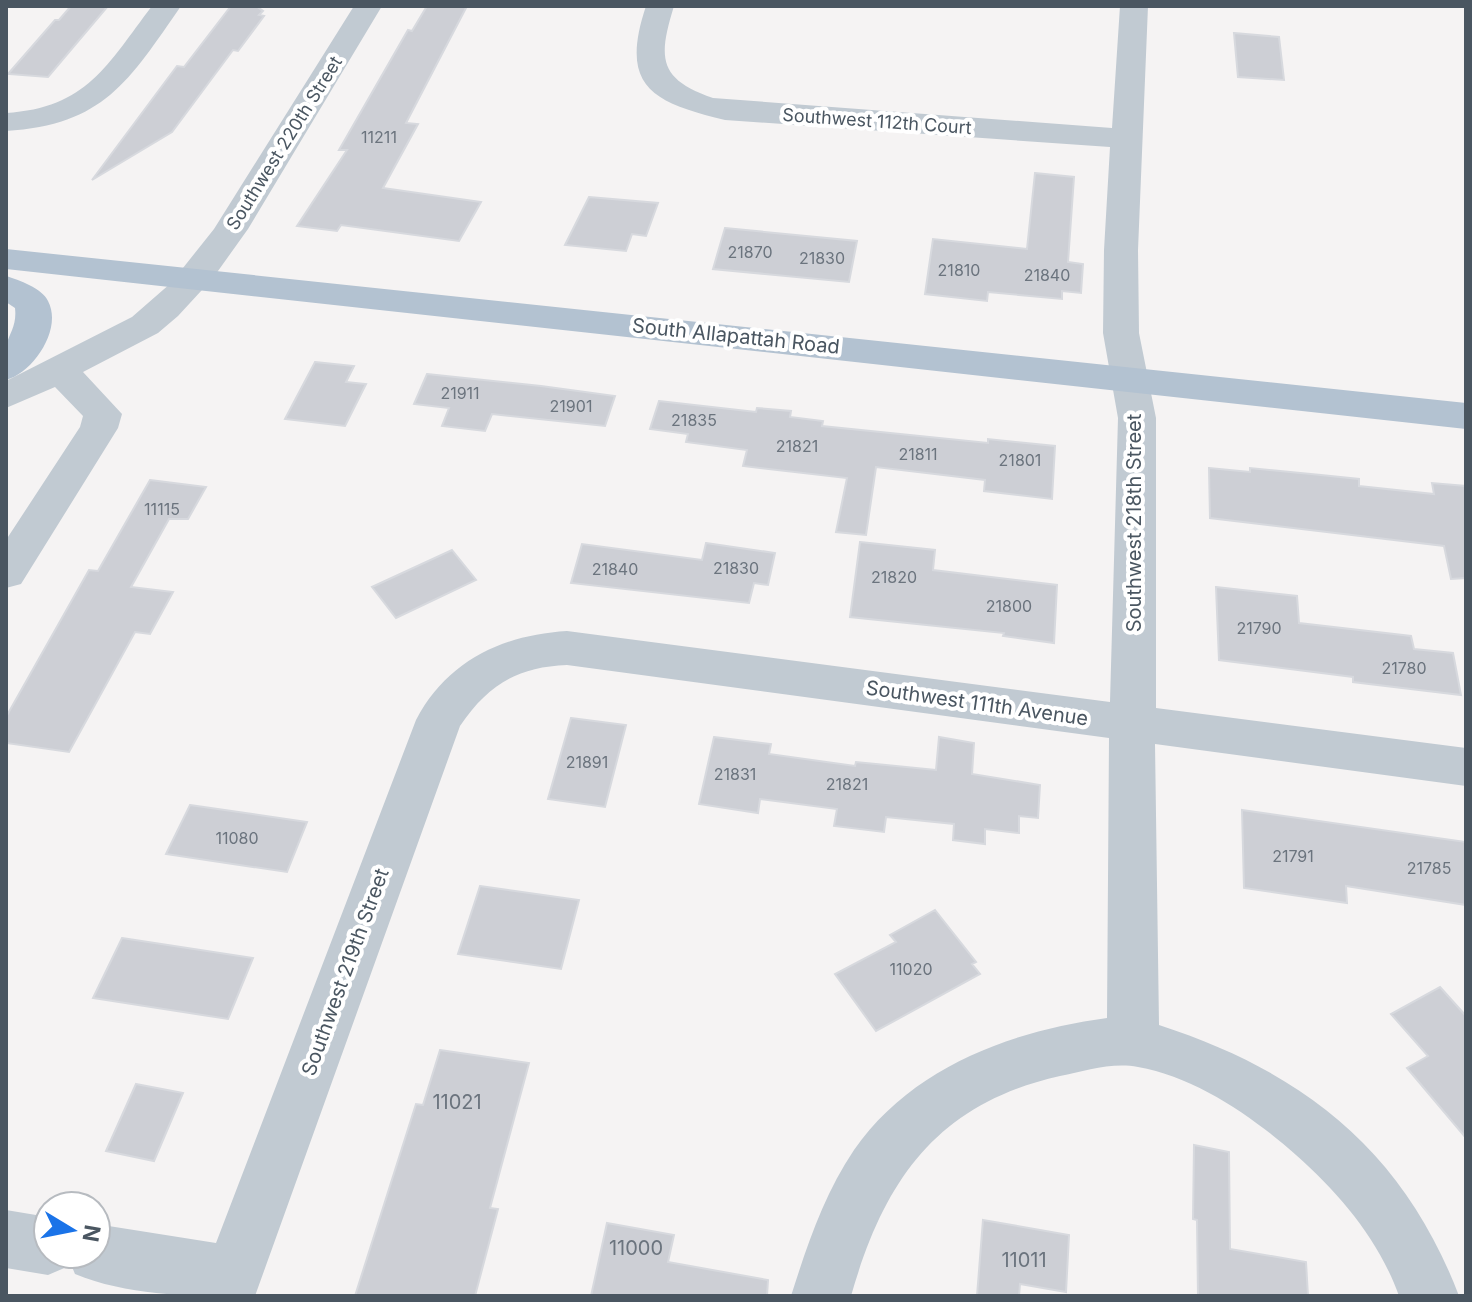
<svg xmlns="http://www.w3.org/2000/svg" width="1472" height="1302" viewBox="0 0 1472 1302" font-family="Inter,sans-serif">
<style>
.building{fill:#cdcfd5;stroke:#d7d9de;stroke-width:2}
.lines{fill:none;stroke-linecap:round;stroke-linejoin:round}
.minor{fill:#c1cad2;fill-rule:evenodd}
.major{fill:#b3c2d1;fill-rule:evenodd}
.labels{text-anchor:middle;dominant-baseline:central;stroke-width:8;stroke-linejoin:round;paint-order:stroke}
.number-label{font-size:16px;fill:#6b747e}
.far-street-label{font-size:18px;fill:#4a5661;stroke:#fff}
.street-label{font-size:20px;fill:#4a5661;stroke:#fff}
.near-number-label{font-size:20px;fill:#6b747e}
</style>
<rect width="100%" height="100%" fill="#f5f3f3"/>
<!-- building -->
<path class="building" d="M71 6H108L48 77 8 74 55 20H59Z
M231 6H256L263 11 259 15 264 16 238 51 233 50 172 132 92 180 177 66 184 67Z
M427 6H467L406 123 418 124 383 188 481 202 459 241 341 225 337 231 297 226 347 150H339L408 30 412 31Z
M1234 33 1279 37 1284 80 1238 77Z
M1035 173 1074 177 1068 262 1083 264 1081 293 1062 291V299L988 292 987 301 925 294 933 239 1027 249Z
M589 197 658 203 646 236 632 234 626 251 565 245Z
M725 228 857 241 849 282 713 269Z
M315 362 354 366 346 382 366 384 345 426 285 419Z
M427 374 541 386 615 396 605 426 492 414 485 431 442 426 449 408 414 404Z
M659 401 756 412 757 408 791 411 790 417 823 421 822 426 988 443V439L1055 446 1052 499 984 491 985 480 876 467 866 535 836 532 847 478 743 466 747 450 686 442 688 434 650 429Z
M1209 468 1250 472V468L1321 475 1359 479V486L1434 494 1432 483 1466 486V578L1451 579 1444 546 1210 518Z
M150 480 206 487 188 519H169L131 587 173 592 150 634 135 632 69 752 6 743V717L89 570 98 571Z
M860 542 935 550 933 570 1057 585 1054 643 1003 636 1004 633 850 617Z
M706 543 775 553 768 585 754 583 749 603 571 583 582 544 702 560Z
M452 550 476 580 396 618 372 587Z
M1216 587 1297 596 1299 623 1411 636 1414 649 1453 653 1461 695 1353 682V677L1219 660Z
M571 718 626 725 605 807 548 799Z
M714 737 771 744 769 754 855 766 856 762 936 770 939 737 974 743 972 774 1040 785 1038 818 1019 816V833L985 829V844L953 840 954 824 886 817 884 832 834 826 837 809 760 799 758 813 699 804Z
M190 805 307 822 287 872 166 854Z
M1242 810 1466 842V905L1346 886 1347 903 1244 888Z
M480 886 579 900 561 969 458 954Z
M935 910 976 962 972 964 980 974 876 1031 835 974 896 942 890 935Z
M122 938 253 958 228 1019 93 998Z
M1440 987 1466 1016V1138L1407 1068 1428 1056 1391 1014Z
M440 1050 529 1063 490 1208 498 1209 475 1296H355L416 1104 423 1105Z
M136 1084 183 1093 154 1161 106 1151Z
M1194 1145 1229 1152 1230 1249 1306 1262 1308 1296H1198L1197 1220 1193 1219Z
M983 1220 1069 1235 1066 1292 1020 1284 1019 1296H977Z
M607 1223 674 1235 668 1262 768 1280 767 1296H591Z"/>
<g class="lines">
<!-- minor -->
<path class="minor" d="M152 6H181C129 81 104 125 6 131V113C87 108 107 65 152 6Z
M354 6H382L248 229 213 278 178 316 158 333 83 372 122 414 118 428 21 584 6 588V540L80 427 83 416 55 387 6 408V381L132 317 171 283 214 229Z
M646 6H674C658 58 658 79 713 98L1112 128 1120 6H1148L1138 250 1139 333 1156 418V708L1466 748V786L1155 744 1159 1025C1304 1072 1404 1151 1459 1296H1399C1379 1240 1340 1194 1296 1155 1253 1117 1196 1077 1138 1067 1112 1062 1085 1071 1060 1076 936 1104 884 1181 851 1296H791C807 1246 824 1194 854 1150 911 1068 1010 1031 1107 1018L1109 738 567 665C517 667 488 685 460 726L255 1296C195 1296 131 1297 75 1274L70 1262 69 1266 48 1275 6 1268V1210L48 1217V1254H96V1224L216 1243 416 720C447 661 502 635 567 631L1110 702 1118 418 1103 333 1104 250 1110 147 725 120C652 102 619 87 646 6Z"/>
<!-- major -->
<path class="major" d="M6 249 1466 403V429L6 269Z
M6 276C19 280 42 288 48 301 63 329 33 373 6 380 6 370 3 356 6 346 10 332 17 325 15 308L6 302Z"/>
</g>
<g class="labels">
<!-- number labels -->
<g class="number-label">
<text x="379" y="137">11211</text>
<text x="750" y="252">21870</text>
<text x="822" y="258">21830</text>
<text x="959" y="270">21810</text>
<text x="1047" y="275">21840</text>
<text x="460" y="393">21911</text>
<text x="571" y="406">21901</text>
<text x="694" y="420">21835</text>
<text x="797" y="446">21821</text>
<text x="918" y="454">21811</text>
<text x="1020" y="460">21801</text>
<text x="162" y="509">11115</text>
<text x="736" y="568">21830</text>
<text x="615" y="569">21840</text>
<text x="894" y="577">21820</text>
<text x="1009" y="606">21800</text>
<text x="1259" y="628">21790</text>
<text x="1404" y="668">21780</text>
<text x="587" y="762">21891</text>
<text x="735" y="774">21831</text>
<text x="847" y="784">21821</text>
<text x="237" y="838">11080</text>
<text x="1293" y="856">21791</text>
<text x="1429" y="868">21785</text>
<text x="911" y="969">11020</text>
</g>
<!-- far-street labels -->
<g class="far-street-label">
<text transform="translate(877 121) rotate(4)">Southwest 112th Court</text>
<text transform="translate(284 143) rotate(-58)">Southwest 220th Street</text>
</g>
<!-- street labels -->
<g class="street-label">
<text transform="translate(736 336) rotate(6)">South Allapattah Road</text>
<text transform="translate(1134 523) rotate(-90)">Southwest 218th Street</text>
<text transform="translate(977 703) rotate(8)">Southwest 111th Avenue</text>
<text transform="translate(345 972) rotate(-70)">Southwest 219th Street</text>
</g>
<!-- near-number labels -->
<g class="near-number-label">
<text x="457" y="1102">11021</text>
<text x="636" y="1248">11000</text>
<text x="1024" y="1260">11011</text>
</g>
</g>
<!-- border -->
<rect width="1472" height="1302" fill="none" stroke="#4a5661" stroke-width="16"/>
<!-- north arrow -->
<g transform="translate(72 1230) rotate(100)"><circle r="38" fill="#ffffff" stroke="#b7bbc0" stroke-width="2"/>
<path d="M0-6L14 30L0 20L-14 30Z" fill="#1a73e8"/>
<text y="-12" font-size="22" font-weight="bold" text-anchor="middle" fill="#4a5661">N</text>
</g>
</svg>
